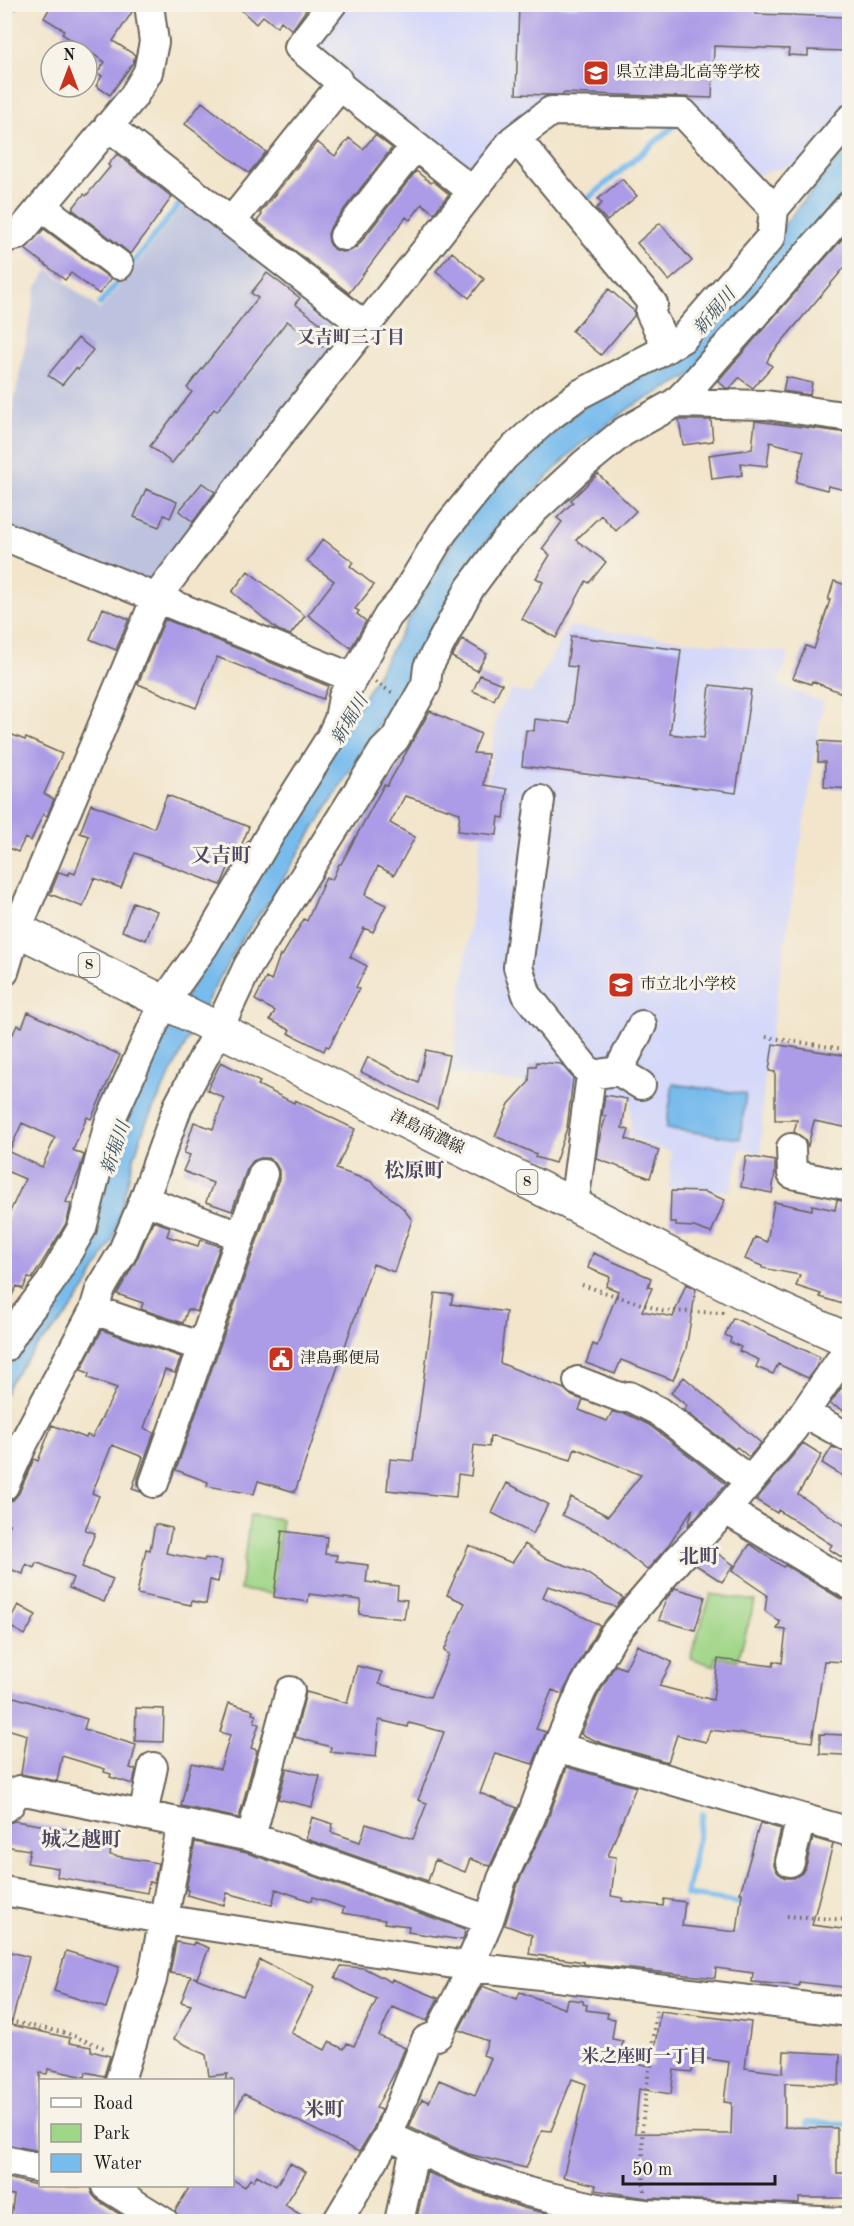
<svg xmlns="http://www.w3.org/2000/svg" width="854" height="2226" viewBox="0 0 854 2226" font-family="'Old Standard TT','Noto Serif JP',serif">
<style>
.built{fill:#d4d8f9}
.industrial{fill:#bdc3de}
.green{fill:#a0d688;stroke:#5e7952;stroke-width:1.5}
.water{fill:#78bbed;stroke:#4a6c84;stroke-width:1.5}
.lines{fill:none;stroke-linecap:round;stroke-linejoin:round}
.stream{stroke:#78bbed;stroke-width:6}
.building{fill:#ac9be6;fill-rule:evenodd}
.minor-casing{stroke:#676259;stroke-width:32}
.major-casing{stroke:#676259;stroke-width:36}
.path{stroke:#676259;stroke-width:4;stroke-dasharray:1.5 4.5;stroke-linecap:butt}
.minor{stroke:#fff;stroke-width:28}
.major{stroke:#fff;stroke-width:33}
.labels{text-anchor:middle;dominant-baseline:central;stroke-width:6;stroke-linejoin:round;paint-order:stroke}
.shield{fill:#f7f3e8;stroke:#5e5c59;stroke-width:1.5}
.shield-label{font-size:15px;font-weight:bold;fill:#1c1c1c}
.poi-label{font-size:16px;fill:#1c1c1c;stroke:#f7f3e8;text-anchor:start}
.street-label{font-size:16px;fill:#1c1c1c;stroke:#f7f3e8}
.water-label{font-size:18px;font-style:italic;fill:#3c5465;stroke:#f7f3e8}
.neighbourhood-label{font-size:18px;font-weight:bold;fill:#4e4863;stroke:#f7f3e8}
.quarter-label{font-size:20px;font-weight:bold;fill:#4e4863;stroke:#f7f3e8}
</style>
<rect width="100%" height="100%" fill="#f7f3e8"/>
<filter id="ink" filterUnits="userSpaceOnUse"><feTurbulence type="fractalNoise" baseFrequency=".0167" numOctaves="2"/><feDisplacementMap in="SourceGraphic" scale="12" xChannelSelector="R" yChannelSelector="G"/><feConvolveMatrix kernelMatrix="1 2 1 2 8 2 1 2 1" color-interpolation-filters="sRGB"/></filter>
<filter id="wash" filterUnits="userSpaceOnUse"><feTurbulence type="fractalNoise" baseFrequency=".008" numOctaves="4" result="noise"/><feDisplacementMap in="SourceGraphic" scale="24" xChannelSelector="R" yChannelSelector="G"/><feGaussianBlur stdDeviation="1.35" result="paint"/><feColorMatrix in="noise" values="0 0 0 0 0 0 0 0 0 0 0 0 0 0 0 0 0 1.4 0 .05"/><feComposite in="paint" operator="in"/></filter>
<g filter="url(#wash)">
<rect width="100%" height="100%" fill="#f2e5cb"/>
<!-- built -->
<path class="built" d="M338 5H849V107L803 162 753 176 694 107 544 101 473 173 307 46Z
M569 626 789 653 778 685 823 702 764 1078 761 1154 741 1148 731 1191 669 1189 671 1152 631 1137V1098L451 1074 497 715 511 690 531 694Z"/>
<!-- industrial -->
<path class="industrial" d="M191 196 354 325 147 589 5 531V450L36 288 46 273 49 270 100 310Z"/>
<!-- green -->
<path class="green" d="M250 1515 282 1519 273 1594 240 1590Z
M711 1594 755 1601 738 1660 716 1657 715 1666 690 1658Z"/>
<!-- water -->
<path class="water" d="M849 145V191L697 372 631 407 577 447 500 525 469 562 394 699 271 898 276 901 273 904 268 902 238 945 212 992 146 1123 134 1158 113 1239 86 1288 68 1314 48 1336 36 1347 11 1381 5 1394V1365L68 1272 110 1151 135 1092 175 1014 372 684 458 532 503 477 549 434 593 400 689 342Z
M673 1084 746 1094 740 1139 666 1128Z"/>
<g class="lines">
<!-- stream -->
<path class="stream" d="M584 202 675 125
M100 304 186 196
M703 1814 686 1895 749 1904
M806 2134 807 2123 850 2124"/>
</g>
<g id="blocks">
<!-- building -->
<path class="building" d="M52 4H120L132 12 113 41 135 55 133 63 110 95 96 86 102 76 97 73 105 62 62 34 64 30 44 18Z
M235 4H299L306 10 292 30 281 21 277 27 263 16 256 24Z
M579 4H755V14L849 17V51L808 50V56L788 55 789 49 714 46 712 98 563 93V95H549L516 94 519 5 578 7Z
M202 102 266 152 249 173 185 124Z
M375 135 392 148 331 226 328 234 329 242 333 249 342 252 350 251 357 247 416 171 431 183 433 181 449 194 434 213 422 204 410 220 406 217 349 293 257 221 262 215 260 213 317 142 335 156 349 138 363 149Z
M117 154 172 197 131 254 72 209 84 194 86 196 110 167 108 165Z
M622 179 637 196 607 221 596 209 602 203 598 199Z
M660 223 692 261 669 281 637 243Z
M44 229 111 279 99 294 71 273 65 280 25 249Z
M849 231V262L769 357 767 362 772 366 753 388 739 378 730 388H726L718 381Z
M452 252 484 279 469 298 436 271Z
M267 273 300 298 295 304 333 333 322 347 287 321 217 411 214 409 172 463 150 446 192 392 187 388 258 298 251 293Z
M609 289 634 311V316L601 355 572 331Z
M78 338 93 350 78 370 76 368 62 385 48 375Z
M786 377 812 383 810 395 783 391Z
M679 420H711L713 441 683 445Z
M755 421 849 433V491L828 486 827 490 796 482 804 451 770 442 767 466 741 463 742 475 712 479 709 455 752 449Z
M598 474 636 511 616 531 601 515 576 540 606 562 589 583 586 581 556 638 522 619 543 582 536 578 550 555 542 549 562 522 557 518 573 502 571 500Z
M202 483 215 492 193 522 179 511Z
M146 489 177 502 170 518 164 515 159 527 134 517Z
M323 539 353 562 350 566 374 585 355 609 359 611 357 614 366 621 351 648 308 615 334 581 307 561Z
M248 571 305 616 290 635 278 630 232 592Z
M834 581 849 586V696L812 681 811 684 793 678 806 646 814 649 830 600H828Z
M103 608 129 619 116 650 90 639Z
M165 619 328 686 323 699 217 657 196 708 138 684Z
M571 636 681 650 670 734 704 738 710 685 751 690 736 793 522 766 526 730 534 731 535 719 570 723 577 667 567 666Z
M462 639 487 654 477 671 452 657Z
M480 675 502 684 494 700 473 691Z
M430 711 481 734 473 753 488 754 484 785 507 789 504 818 499 817 497 835 458 831 460 813 405 796 390 823 415 837 394 875 378 866 365 895 386 905 373 932 364 928 350 957 367 966 356 987 359 989 329 1047 326 1046 324 1051 288 1033 290 1030 270 1020 275 1011 255 1000 266 978 271 981 280 955 282 956 304 919 307 921 326 877 332 880 339 864H341L384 785 387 786Z
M10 734 25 740 26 738 62 754 44 794 54 799 47 816 43 814 31 841 25 838 18 852 4 846V746Z
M819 741 849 743V789L824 787 825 762H818Z
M167 795 249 827 237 856 234 854 221 885 135 853 121 888 94 878 83 907 50 894 59 872 68 875 70 872 75 874 89 836 80 833 91 804 154 828Z
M133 902 157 911 146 940 122 931Z
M28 1012 120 1055 91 1119 87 1117 73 1150 84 1155 80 1169 66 1202 71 1204 67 1222 33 1277 32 1279 28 1278 23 1289 17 1286 4 1311V1225L25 1179 4 1170V1030L13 1034 17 1025 22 1027ZM22 1123 55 1138 42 1167 9 1152Z
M773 1044 849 1056V1128L814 1121 808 1146 805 1139 794 1132 797 1120H775V1072L769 1071Z
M426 1050 449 1055 437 1109 361 1072 368 1057 418 1083Z
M221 1062 260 1082 258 1085 294 1103 295 1100 355 1129 336 1169 370 1181 403 1208 412 1220 394 1272 373 1264 295 1492 258 1481 254 1494 207 1486 208 1482 176 1470 279 1179V1170L275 1163 268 1158H261L253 1161 247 1169 232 1211 206 1202 213 1183 183 1171 190 1155 184 1153 194 1122 213 1129 224 1098 207 1090Z
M537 1062 561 1064 573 1078 567 1128 555 1163 535 1157 536 1154 495 1136 509 1104 529 1082 530 1066H536Z
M605 1095 627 1099 622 1128 629 1130 626 1139 659 1150 650 1178 597 1159 600 1136 606 1116H602Z
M746 1156 775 1161V1172L772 1193 741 1187Z
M671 1191 705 1192 725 1200 711 1233 694 1227 676 1226V1222H670Z
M837 1200 849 1202V1306L820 1297 821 1294 796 1286 800 1275 762 1268V1266L745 1259 755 1237 767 1242 774 1202 812 1210V1205L835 1210Z
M153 1221 170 1227 167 1236 198 1246 200 1240 220 1246 197 1312 188 1309 183 1323 141 1309 143 1303 117 1294 137 1259Z
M593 1253 651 1278 648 1287 652 1288 642 1311 673 1317 686 1284 696 1289 686 1349 673 1380 621 1360 615 1374 586 1363 593 1344 597 1346 618 1291 606 1286 610 1277 588 1268Z
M435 1293 453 1295 451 1304 506 1312 500 1363 564 1389 572 1396 583 1400 579 1410 607 1421 612 1412 627 1414 649 1425 726 1484 688 1526 693 1508 667 1547 647 1570 604 1535 562 1515 571 1497 608 1516 641 1475 575 1448 571 1460 490 1436 489 1447 474 1445 471 1476 458 1474 456 1497 387 1490 390 1459 413 1461Z
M733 1318 820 1357 816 1367 808 1378 778 1364 773 1374 756 1367 759 1360 739 1351 741 1347 730 1342 731 1338 725 1335Z
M102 1330 181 1357 175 1373 165 1370 144 1428 154 1433 138 1478V1485L141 1492 132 1489 143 1457 112 1445 92 1493 99 1496 85 1530 95 1533 82 1567 113 1579 104 1602 69 1588 73 1578 41 1564 36 1563 34 1568 26 1564 23 1574 7 1568 9 1562 4 1560V1539L10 1524 4 1523V1502L13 1500 19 1493 34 1459 38 1461 52 1425 86 1438 87 1435 92 1437 117 1388 88 1378 89 1373 81 1370Z
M684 1377 761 1443 749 1457 737 1447 735 1449 684 1410 687 1406 671 1393Z
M841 1388 849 1391V1413L830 1404Z
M803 1443 822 1455 798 1494 844 1525 849 1517V1562L829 1549 832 1545 778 1510 777 1513 756 1500Z
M832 1447 849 1454V1480L822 1463Z
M507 1483 548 1504 533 1534 492 1513Z
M155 1524 172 1528 166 1553 204 1561 205 1558 222 1561 218 1582 210 1580 206 1604 192 1601 191 1605 137 1594 146 1549 150 1550Z
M282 1531 327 1537 325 1554 337 1555 336 1561 368 1565 366 1582 398 1586 397 1599 407 1600 404 1619 359 1614 361 1600 309 1594 308 1602 274 1597Z
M525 1544 545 1558 585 1572 623 1598 616 1607 548 1586 543 1597 600 1625 562 1694 552 1690 536 1729 546 1732 533 1764 495 1753 480 1793 517 1808 490 1866 470 1859 465 1872 435 1860 428 1881 306 1839 312 1817 333 1824 331 1832 360 1842 366 1824 413 1839 427 1803 418 1800 444 1732 409 1723 408 1727 379 1720 376 1757 330 1752 331 1747 295 1737 306 1692 347 1703 357 1666 382 1672 379 1684 430 1697 449 1654 444 1651 465 1603 447 1595 469 1545 512 1563Z
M750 1544 783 1567 785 1565 841 1599 849 1601V1662L824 1661 812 1742 710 1730 706 1742 677 1735 668 1762 601 1743 581 1734 597 1697 615 1665 625 1669 637 1645 672 1662 659 1686 713 1700 718 1659 773 1666 774 1661 782 1663 786 1630 777 1629 780 1622 765 1611 767 1595 732 1571Z
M711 1549 734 1565 722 1582 696 1565Z
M675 1588 705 1597 695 1630 659 1620 666 1599Z
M18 1605 36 1615 25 1635 7 1625Z
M4 1694 87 1719 84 1729 136 1745 130 1768 136 1770 133 1784 110 1777 111 1774 104 1772 105 1769 62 1756 57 1781 21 1774 27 1735 4 1728Z
M229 1703 253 1710 252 1714 256 1715 254 1723 259 1724 251 1748 257 1750 239 1818 181 1806 191 1763 220 1769 230 1735 220 1732Z
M136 1708 164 1709 163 1742 135 1741Z
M820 1734 845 1735V1755L820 1754Z
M567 1767 636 1787 608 1856 616 1857 611 1896 623 1898 622 1901 663 1906 664 1899 685 1902 682 1926 737 1932 742 1893H740L760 1823 781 1829 774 1858V1866L778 1873 785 1878H794L802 1873 806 1866 813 1838 833 1844 812 1925 849 1930 843 1987 799 1982V1986L752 1982 753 1973 716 1968 715 1978 584 1964V1962L529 1954 532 1935 505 1925 517 1885 546 1824Z
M287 1768 320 1776 312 1807 278 1799Z
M15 1821 108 1836V1840H112L110 1855 158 1863 154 1883 149 1882 147 1893 57 1877 58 1868 27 1863 30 1850 4 1846V1824Z
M195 1842 247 1853 465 1929 464 1936 462 1940 408 1932 409 1926 384 1923 385 1920 342 1913 344 1908 313 1897 311 1901 276 1889 272 1905 227 1893 224 1905 187 1895 188 1890 186 1889Z
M176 1942 193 1945 194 1942 209 1948 197 1978 193 1977 243 1996 260 1960 314 1987 291 2033 325 2050 329 2042 344 2049 347 2043 354 2046 377 1999 335 1978 341 1966 364 1968 391 1982 392 1979 438 1998 427 2021 392 2007 379 2036 405 2048 396 2070 376 2108 381 2110 373 2129 359 2152 244 2094 232 2117V2080H225L228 2074 209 2076 206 2055 174 2039 191 2005 181 2002 191 1976 170 1973Z
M4 1950 29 1957 11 2025 70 2038 69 2043 91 2047V2051L110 2056 104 2076 86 2072 85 2077 48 2069 47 2074 40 2073V2151L4 2144Z
M66 1951 119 1967 106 2008 54 1991Z
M482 1986 517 1999 520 1992 565 2009 567 1999 583 2001V2004L587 2005 586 2010 608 2013 607 2018 615 2019 612 2039 623 2041 620 2061 652 2066 660 2011 751 2022 745 2068 783 2073 784 2051 840 2054 839 2085 785 2083V2127L837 2128V2173H849V2195H845L844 2198H799V2204L647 2198 595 2190 596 2185 563 2177 586 2084 572 2079 551 2131 542 2130 526 2168 468 2154 409 2127 422 2099 429 2102 439 2080 475 2095 491 2058 483 2055 488 2041 459 2030ZM695 2057 729 2062 724 2102 732 2103 731 2134 635 2133 639 2089 671 2094 674 2070 692 2072Z
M290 2163 306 2172 285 2205 312 2222H180L175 2211 190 2186H232V2179L245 2187 250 2179 253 2181 257 2175 276 2186Z
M427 2172 458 2186 523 2208 554 2215 551 2222H439L424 2216 422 2222H416Z
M4 2177 40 2186 90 2187 92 2194 97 2200 132 2222H35V2219L11 2216 14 2195 4 2194Z"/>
</g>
</g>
<g filter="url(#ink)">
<use href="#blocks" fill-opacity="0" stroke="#676259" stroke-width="1.5"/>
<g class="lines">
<!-- minor casing -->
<g class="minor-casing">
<path id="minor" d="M332 4 299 47 337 79 340 86 472 191
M108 126 366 327
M516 138 653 304 650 312 667 348
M42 207 119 265
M231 222 340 86
M344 236 415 146
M4 238 18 235 133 97 148 72 154 42 149 4
M675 403C694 386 708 366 725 348 767 301 809 253 850 205
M4 536 353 678
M540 800 518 967 527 995 591 1075 574 1205
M4 972 17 929 156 598 258 462 513 140 551 111 683 113 774 209 850 119
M618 1071 641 1085
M591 1075 618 1071 642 1025
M791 1148 792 1174 850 1186
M144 1200 241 1236
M94 1310 202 1347
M4 1348 21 1321 50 1283 82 1228 109 1123 164 1002 204 946 281 816 331 737 339 719 343 697 353 678 388 616 402 600 443 532 504 457 546 419 580 394 655 355 683 338 771 237 774 209
M578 1381 622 1398 629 1396 658 1411 750 1481
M804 1413 850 1438
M154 1483 263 1174
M4 1486 24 1442 94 1310 100 1290 122 1253 144 1200 178 1106 218 1030 248 966 383 751 395 739 426 684 428 667 470 588 501 546 533 511 584 464 623 432 675 403 766 405 850 417
M726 1510 850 1585
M557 1747 850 1832
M4 1808 10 1804 15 1792 20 1790 182 1823
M143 1815 153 1767
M251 1837 290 1691
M790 1862 801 1818
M4 1891 162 1919 473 1967 850 2012
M469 1966 489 1920 502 1879 531 1817 557 1747 582 1690 614 1634 679 1558 726 1510 762 1467 793 1429 850 1346
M120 2080 152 1980 182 1823 251 1837 489 1920
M388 2136 463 2170 528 2192 602 2209 646 2214 845 2222
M4 2160 40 2168
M106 2186 164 2222
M337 2222 388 2136 426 2040 438 2035 473 1967
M399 2222 415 2148"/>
</g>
<!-- major casing -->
<g class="major-casing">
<path id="major" d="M4 923 574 1205 746 1294 850 1341"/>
</g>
<!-- path -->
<path class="path" d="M4 16 15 8
M375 682 394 694
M766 1037 850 1050
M582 1285 663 1311 725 1313
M787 1916 850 1920
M4 2020 66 2033 107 2049
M644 2191 642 2126 656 2011"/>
<!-- minor -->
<use href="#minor" class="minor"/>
<!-- major -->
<use href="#major" class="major"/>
</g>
</g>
<!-- icons -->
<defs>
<g id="school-square" transform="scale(1.35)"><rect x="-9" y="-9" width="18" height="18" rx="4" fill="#c8321e" stroke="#f7f3e8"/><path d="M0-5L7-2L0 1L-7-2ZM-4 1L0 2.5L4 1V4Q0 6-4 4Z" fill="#fff"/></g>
<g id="civic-square" transform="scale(1.35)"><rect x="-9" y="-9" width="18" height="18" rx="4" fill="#c8321e" stroke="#f7f3e8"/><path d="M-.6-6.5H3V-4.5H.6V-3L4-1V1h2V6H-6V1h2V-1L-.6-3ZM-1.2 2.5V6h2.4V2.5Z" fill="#fff"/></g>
</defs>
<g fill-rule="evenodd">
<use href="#school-square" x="596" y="73"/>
<use href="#school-square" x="621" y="985"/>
<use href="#civic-square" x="281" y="1359"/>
</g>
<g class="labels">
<!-- shield labels -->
<g class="shield">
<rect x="78.5" y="953" width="21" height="24" rx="4.5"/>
<rect x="516.5" y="1170" width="21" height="24" rx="4.5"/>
</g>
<g class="shield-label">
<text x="89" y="965">8</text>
<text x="527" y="1182">8</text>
</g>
<!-- poi labels -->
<g class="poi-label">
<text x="616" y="73">県立津島北高等学校</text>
<text x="640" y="985">市立北小学校</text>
<text x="300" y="1359">津島郵便局</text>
</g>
<!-- street labels -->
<g class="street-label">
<text transform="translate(427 1133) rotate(26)">津島南濃線</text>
</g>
<!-- water labels -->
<g class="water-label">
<text transform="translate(715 312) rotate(-50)">新堀川</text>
<text transform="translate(350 720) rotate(-59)">新堀川</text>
<text transform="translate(116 1148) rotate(-71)">新堀川</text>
</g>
<!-- neighbourhood labels -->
<g class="neighbourhood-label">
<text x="351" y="338">又吉町三丁目</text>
<text x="644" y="2057">米之座町一丁目</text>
</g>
<!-- quarter labels -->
<g class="quarter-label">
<text x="221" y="857">又吉町</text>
<text x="414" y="1172">松原町</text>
<text x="699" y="1558">北町</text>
<text x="81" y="1841">城之越町</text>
<text x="324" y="2111">米町</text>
</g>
</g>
<!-- margin -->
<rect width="854" height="2226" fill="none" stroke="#f7f3e8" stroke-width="24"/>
<!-- legend -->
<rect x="39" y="2079" width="195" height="108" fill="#f7f3e8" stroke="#9f9d96" stroke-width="1.5"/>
<rect x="51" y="2098" width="30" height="9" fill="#ffffff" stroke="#9f9d96" stroke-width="1.5"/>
<text x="93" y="2109" font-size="18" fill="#1c1c1c">Road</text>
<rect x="51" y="2124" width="30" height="18" fill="#a0d688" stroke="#9f9d96" stroke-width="1.5"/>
<text x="93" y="2139" font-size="18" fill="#1c1c1c">Park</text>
<rect x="51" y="2154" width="30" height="18" fill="#78bbed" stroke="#9f9d96" stroke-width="1.5"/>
<text x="93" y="2169" font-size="18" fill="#1c1c1c">Water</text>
<!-- north arrow -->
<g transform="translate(69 69)"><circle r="28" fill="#f7f3e8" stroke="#9f9d96" stroke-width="1.5"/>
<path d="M0-4.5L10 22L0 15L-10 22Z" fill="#c8321e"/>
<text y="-9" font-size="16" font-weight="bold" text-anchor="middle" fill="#1c1c1c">N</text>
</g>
<!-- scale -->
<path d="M623 2175v9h152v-9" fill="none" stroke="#1c1c1c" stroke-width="3"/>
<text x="632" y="2175" font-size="18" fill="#1c1c1c" stroke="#f7f3e8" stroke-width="4.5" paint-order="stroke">50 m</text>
</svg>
